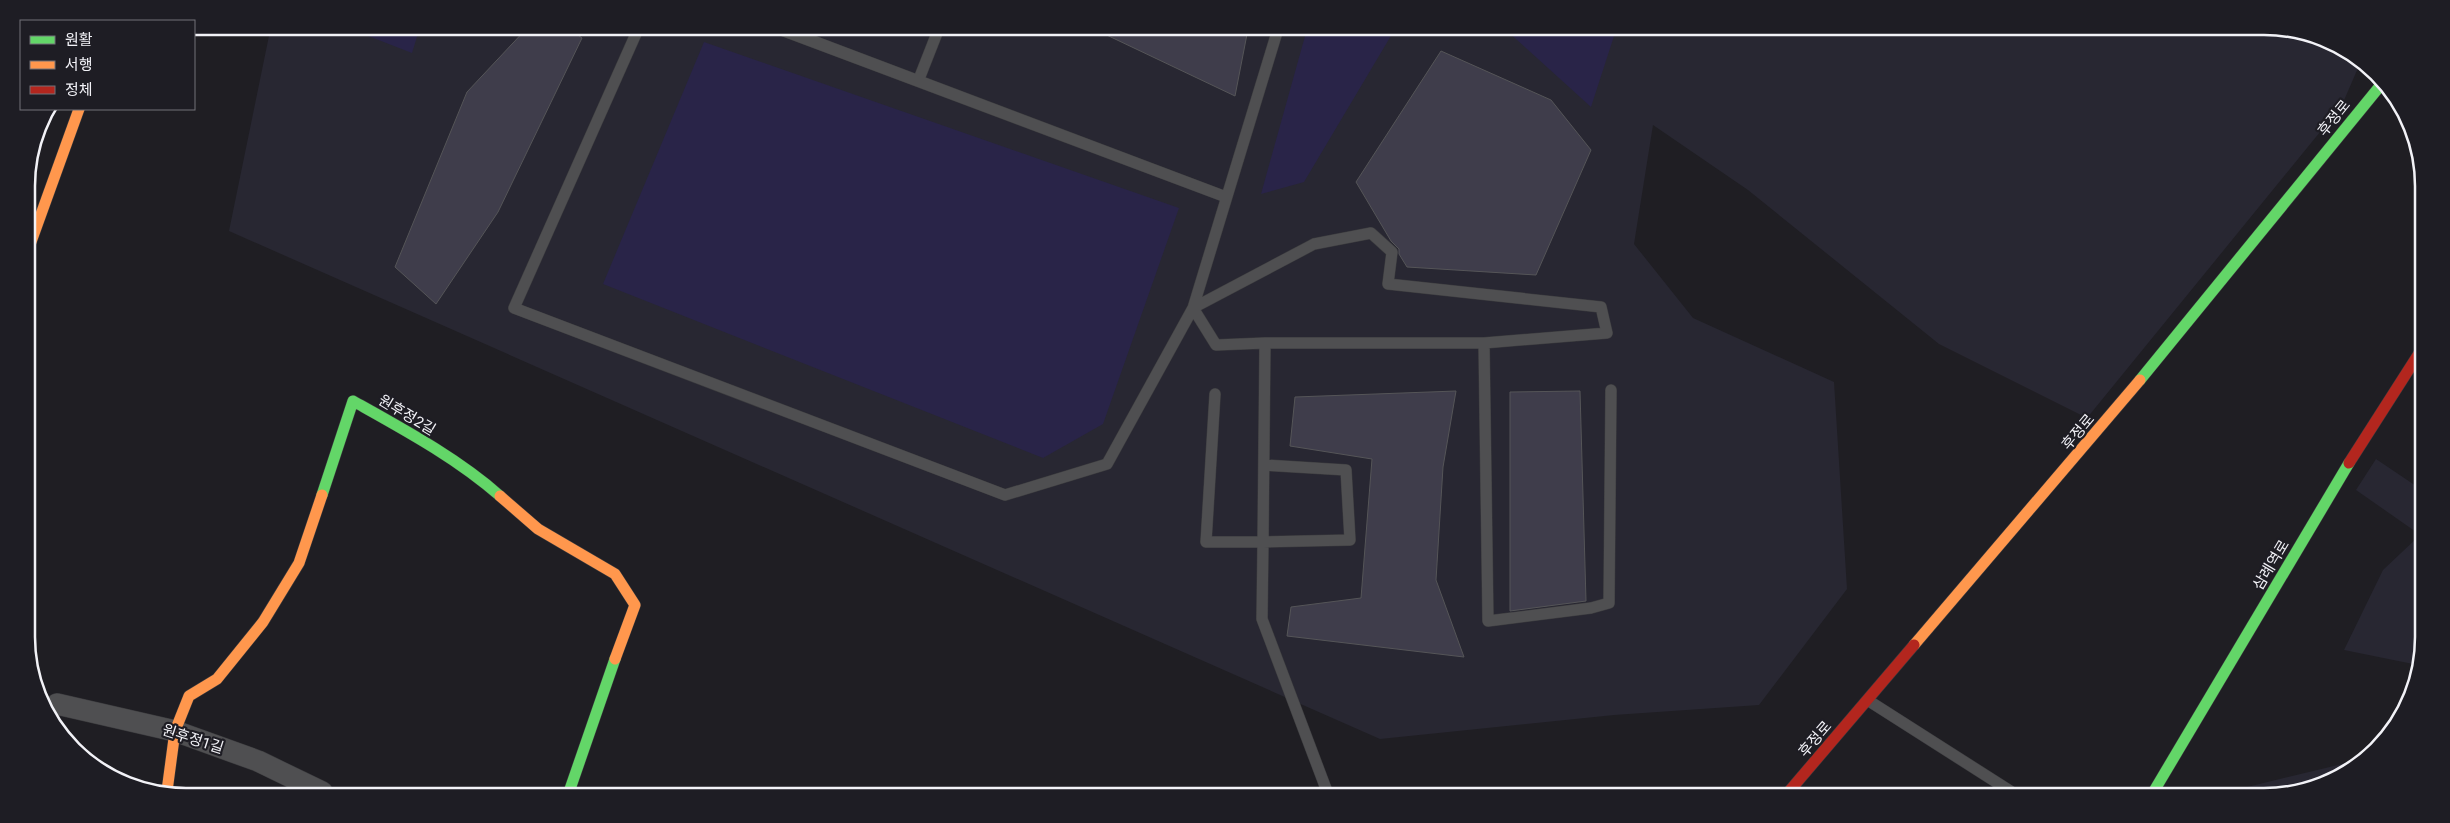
<svg xmlns="http://www.w3.org/2000/svg" width="2450" height="823" viewBox="0 0 2450 823" font-family="Roboto,'Noto Sans KR',sans-serif">
<style>
.built{fill:#282732}
.green{fill:#292448}
.building{fill:#3f3d4b;stroke:#555558}
.lines{fill:none;stroke-linecap:round;stroke-linejoin:round}
.lane-casing{stroke:#3b3b3e;stroke-width:12}
.street-casing{stroke:#3b3b3e;stroke-width:22}
.fast-casing{stroke:#3b3b3e;stroke-width:12}
.slow-casing{stroke:#3b3b3e;stroke-width:12}
.jam-casing{stroke:#3b3b3e;stroke-width:12}
.lane{stroke:#4f4f51;stroke-width:11}
.street{stroke:#4f4f51;stroke-width:21}
.fast{stroke:#63d668;stroke-width:11}
.slow{stroke:#ff974d;stroke-width:11}
.jam{stroke:#b3261e;stroke-width:11}
.labels{text-anchor:middle;dominant-baseline:central;stroke-width:4.5;stroke-linejoin:round;paint-order:stroke}
.street-label{font-size:15px;fill:#f2f2f7;stroke:#1e1d24}
.rim{fill:none;stroke:#f2f2f7;stroke-width:2.5}
</style>
<rect width="100%" height="100%" fill="#1f1e23"/>
<!-- built -->
<path class="built" d="M271 26 2306 32 2344 48 2361 61 2342 105 2087 418 1939 344 1748 190 1653 125 1634 244 1693 318 1834 382 1847 589 1759 705 1614 715 1380 739 229 231Z
M2376 459 2419 488V534L2356 490Z
M2419 536 2418 679 2397 726 2378 746 2418 665 2344 650 2383 570Z
M2367 758 2362 764 2316 788 2275 796H2238L2243 788Z"/>
<!-- green -->
<path class="green" d="M345 27H420L412 53Z
M1307 29H1395L1304 182 1261 194Z
M1506 30H1616L1591 107Z
M704 42 1179 208 1103 424 1043 458 603 284Z"/>
<!-- building -->
<path class="building" d="M528 27H567L582 38 498 212 436 304 395 267 467 92Z
M1094 29H1248L1235 96Z
M1441 51 1551 100 1591 150 1536 275 1407 267 1399 254V249L1391 241 1356 182Z
M1456 391 1443 467 1436 580 1464 657 1287 636 1291 607 1361 598 1372 459 1290 446 1295 397Z
M1580 391 1586 601 1510 611V392Z"/>
<g class="lines">
<!-- lane casing -->
<g class="lane-casing">
<path id="lane" d="M639 27 514 308 1005 495 1107 464 1193 308 1278 29
M776 28 1226 197 779 28
M919 79 939 28
M1265 343H1484L1488 621 1591 608 1609 603 1611 390
M1215 394 1206 542H1263L1265 343 1216 345 1193 308 1314 244 1371 233 1392 252 1388 284 1601 307 1607 333 1484 343
M1264 465 1346 470 1350 540 1263 542 1262 619 1328 794
M1869 701 2018 796"/>
</g>
<!-- street casing -->
<g class="street-casing">
<path id="street" d="M57 704 175 731 258 761 322 792"/>
</g>
<!-- fast casing -->
<g class="fast-casing">
<path id="fast" d="M2140 380 2380 86 2382 79
M322 495 353 401C403 429 457 458 500 496
M569 792 615 659
M2151 796 2349 463"/>
</g>
<!-- slow casing -->
<g class="slow-casing">
<path id="slow" d="M27 253 79 109
M500 496 538 529 615 574 635 605 615 659
M1914 645 2140 380
M167 791 175 731 189 696 217 679 263 622 299 563 322 495"/>
</g>
<!-- jam casing -->
<g class="jam-casing">
<path id="jam" d="M2349 463 2420 352
M1786 795 1914 645"/>
</g>
<!-- lane -->
<use href="#lane" class="lane"/>
<!-- street -->
<use href="#street" class="street"/>
<!-- fast -->
<use href="#fast" class="fast"/>
<!-- slow -->
<use href="#slow" class="slow"/>
<!-- jam -->
<use href="#jam" class="jam"/>
</g>
<g class="labels">
<!-- street labels -->
<g class="street-label">
<text transform="translate(2334 118) rotate(-51)">후정로</text>
<text transform="translate(407 415) rotate(31)">원후정2길</text>
<text transform="translate(2078 432) rotate(-50)">후정로</text>
<text transform="translate(2271 565) rotate(-59)">삼례역로</text>
<text transform="translate(193 739) rotate(18)">원후정1길</text>
<text transform="translate(1815 739) rotate(-49)">후정로</text>
</g>
</g>
<!-- crop -->
<path d="M0 0H2450V823H0ZM186 35H2264A151 151 0 0 1 2415 186V637A151 151 0 0 1 2264 788H186A151 151 0 0 1 35 637V186A151 151 0 0 1 186 35Z" fill="#1e1d24" fill-rule="evenodd"/>
<path class="rim" d="M186 35H2264A151 151 0 0 1 2415 186V637A151 151 0 0 1 2264 788H186A151 151 0 0 1 35 637V186A151 151 0 0 1 186 35Z"/>
<!-- legend -->
<rect x="20" y="20" width="175" height="90" fill="#1e1d24" stroke="#737278"/>
<rect x="30" y="36" width="25" height="8" fill="#63d668" stroke="#737278"/>
<text x="65" y="45" font-size="15" fill="#f2f2f7">원활</text>
<rect x="30" y="61" width="25" height="8" fill="#ff974d" stroke="#737278"/>
<text x="65" y="70" font-size="15" fill="#f2f2f7">서행</text>
<rect x="30" y="86" width="25" height="8" fill="#b3261e" stroke="#737278"/>
<text x="65" y="95" font-size="15" fill="#f2f2f7">정체</text>
</svg>
